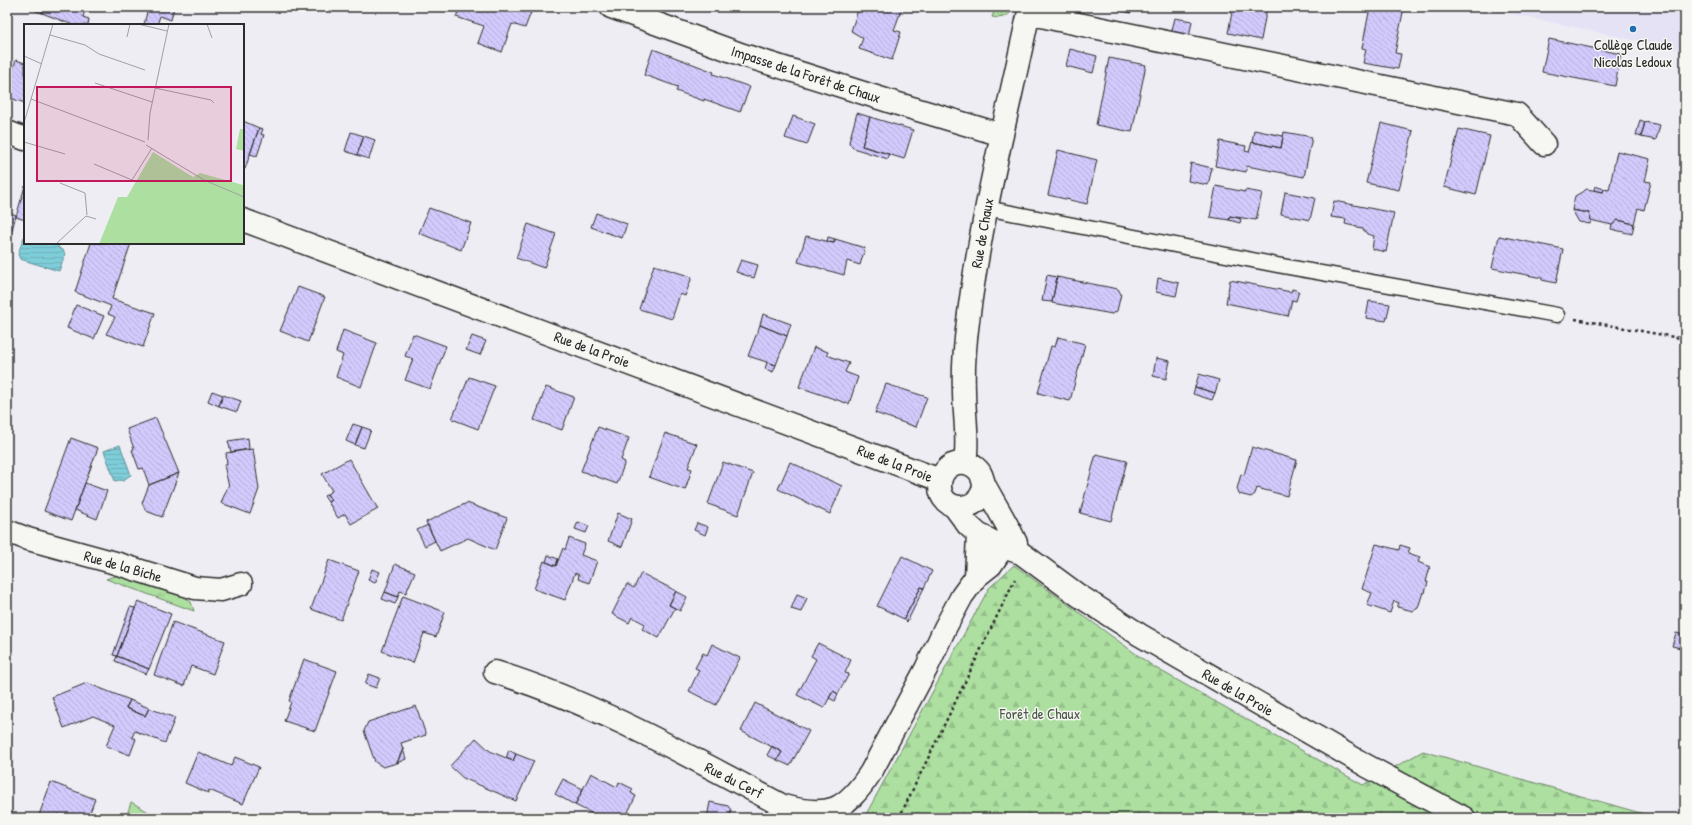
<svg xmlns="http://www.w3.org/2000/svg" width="1692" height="825" viewBox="0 0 1692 825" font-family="'Patrick Hand',sans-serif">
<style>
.built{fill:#e6e2f6}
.grass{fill:url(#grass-tufts);stroke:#6c8566}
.forest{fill:url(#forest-firs);stroke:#6c8566}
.water{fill:url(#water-rules);stroke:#5d8d94}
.building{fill:url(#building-back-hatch);stroke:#2b2b2b}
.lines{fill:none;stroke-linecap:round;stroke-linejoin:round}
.service-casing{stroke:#2b2b2b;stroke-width:17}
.minor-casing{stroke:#2b2b2b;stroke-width:25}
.path{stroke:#2b2b2b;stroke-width:2.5;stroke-dasharray:3 3;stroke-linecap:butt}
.service{stroke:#f6f6f2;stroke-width:14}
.minor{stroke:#f6f6f2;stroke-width:22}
.poi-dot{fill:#1f6fb2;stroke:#f6f6f2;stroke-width:1.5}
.labels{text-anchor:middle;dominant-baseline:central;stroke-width:3;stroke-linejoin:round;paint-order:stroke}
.poi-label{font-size:15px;fill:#2b2b2b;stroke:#f6f6f2}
.street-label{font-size:15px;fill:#2b2b2b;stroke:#f6f6f2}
.park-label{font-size:15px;fill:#4b5848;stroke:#f6f6f2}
.inset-road{fill:none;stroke:#a19fa4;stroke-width:1}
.view{fill:#c2185b;fill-opacity:0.15;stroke:#c2185b;stroke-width:2}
.inset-edge{fill:none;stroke:#2b2b2b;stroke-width:2}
</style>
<defs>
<pattern id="grass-tufts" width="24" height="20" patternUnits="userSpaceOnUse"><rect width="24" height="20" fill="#acdfa0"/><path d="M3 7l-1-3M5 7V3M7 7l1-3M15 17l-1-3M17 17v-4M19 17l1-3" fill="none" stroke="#94c08a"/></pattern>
<pattern id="forest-firs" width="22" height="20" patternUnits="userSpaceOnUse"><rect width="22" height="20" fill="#acdfa0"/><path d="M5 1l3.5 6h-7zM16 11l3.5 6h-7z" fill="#94c08a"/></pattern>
<pattern id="water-rules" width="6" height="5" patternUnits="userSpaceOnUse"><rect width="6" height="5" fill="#7eceda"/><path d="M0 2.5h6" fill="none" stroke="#6db1bb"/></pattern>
<pattern id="building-back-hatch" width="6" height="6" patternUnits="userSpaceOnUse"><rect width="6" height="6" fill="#d2cafc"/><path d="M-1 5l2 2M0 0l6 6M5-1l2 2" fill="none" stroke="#b4aed8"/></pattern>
</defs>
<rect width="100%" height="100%" fill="#efedf4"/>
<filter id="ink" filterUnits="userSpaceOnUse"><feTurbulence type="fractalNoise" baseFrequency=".025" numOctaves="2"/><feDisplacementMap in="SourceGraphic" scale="8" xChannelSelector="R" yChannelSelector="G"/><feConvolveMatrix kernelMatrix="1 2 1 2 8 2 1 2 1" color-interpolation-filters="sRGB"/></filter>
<g filter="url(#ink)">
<!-- built -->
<path class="built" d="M1479 7H1685V51Z"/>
<!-- grass -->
<path class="grass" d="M996 7H1013C1010 17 1002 19 992 17Z
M120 574 182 595 191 602 194 611 106 579Z
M131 802 159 818H126Z"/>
<!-- forest -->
<path class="forest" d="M1014 565 1154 667 1363 785 1423 751 1658 818H864L989 588Z"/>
<!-- water -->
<path class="water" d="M24 237 25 238V243L45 244 46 243H57L59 246 58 248 63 250 65 254 59 271 20 259 18 254Z
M120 445 131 475 127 477 124 481 120 480 115 481 104 451Z"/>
<!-- building -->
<path class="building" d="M37 7H44L42 13 36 11Z
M44 7H86L83 17 89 19 88 25H73L42 13Z
M148 7H174L171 20 160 16 157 25H144Z
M460 7H533L525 28 512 24 502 52 478 43 484 26 456 17Z
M859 7H897L902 8 894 30 901 32 892 60 859 49 863 38 851 31Z
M1106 7H1132L1131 13Z
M1233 7H1267L1261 40 1228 33Z
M1370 7H1404L1395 53 1401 54 1398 69 1363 63 1366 49 1362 48Z
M1175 18 1192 21 1189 38 1171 34Z
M1549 39 1621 54 1615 86 1542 72Z
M653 49 714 72 713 74 750 87 740 112 704 99V101L676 91 678 87 644 75Z
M1070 49 1097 56 1093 73 1066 66Z
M1109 58 1146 65 1132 132 1096 125Z
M16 60 25 63V103L7 97V84Z
M857 113 870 117 862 146 889 154 888 159 853 148 850 145 849 142Z
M793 116 815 124 807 145 785 138Z
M870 117 913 130 904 159 862 146Z
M1640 120 1645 122 1641 137 1636 135Z
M243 121 259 128 245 169 243 168Z
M1645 122 1660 125 1656 140 1641 137Z
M1381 123 1413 131 1399 190 1366 183Z
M259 128 263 129 261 134 264 135 257 156 250 154Z
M1459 129 1490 136 1476 195 1444 187Z
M1254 130 1283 136 1281 148 1252 142Z
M351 132 364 136 357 155 345 151Z
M1284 132 1312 137 1304 177 1247 166 1246 172 1215 166 1220 141 1246 146 1245 151 1249 152 1252 142 1281 148Z
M364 136 375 140 369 159 357 155Z
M1058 150 1097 160 1087 204 1048 195Z
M1617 151 1650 159 1645 181 1651 182 1644 210 1638 208 1634 224 1618 220 1612 225 1590 220 1589 213 1572 210 1575 196 1587 189 1603 192 1604 189 1609 190Z
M1191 163 1212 168 1208 185 1188 181Z
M25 186V220L16 217Z
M1216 186 1245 192V190L1262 193 1256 220 1230 216 1229 220 1210 217Z
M1595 186 1604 189 1603 192 1594 190Z
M1285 192 1315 198 1310 220 1281 214Z
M1334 201 1394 213 1386 252 1372 249 1374 236 1367 234 1362 228 1345 224 1346 219 1331 217Z
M429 208 471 223 461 250 419 233Z
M1572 210 1589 213 1591 220 1590 224 1579 222Z
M7 212 16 215 8 245 7 244Z
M596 213 627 224 622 238 591 227Z
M1230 216 1241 219 1240 223 1229 220Z
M1618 220 1634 224 1632 234 1611 229 1612 225Z
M528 224 556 234 544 268 516 258Z
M806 236 834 243 835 239 865 248 860 265 847 261 844 275 798 262Z
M1499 236 1563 249 1556 283 1542 280V278L1492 268Z
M828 237 835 239 834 243 827 242Z
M91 243H131L112 299 155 313 143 347 106 334 115 317 108 314 111 306 75 292Z
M741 260 758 265 754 278 736 272Z
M654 265 692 277 685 296 680 294 672 319 639 309Z
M1047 275 1057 277 1052 302 1042 301Z
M1057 277 1118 289 1121 294 1117 311 1112 314 1052 303Z
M1158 278 1179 283 1176 296 1156 292Z
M1230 280 1291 292 1292 289 1299 291 1296 301 1292 300 1288 316 1226 303Z
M298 287 325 297 308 342 280 331Z
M1369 301 1390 304 1386 321 1366 318Z
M76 305 104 316 94 339 67 328Z
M763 314 791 324 787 336 760 325Z
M760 325 787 336 776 365 748 356Z
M343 330 377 343 361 387 336 377 343 355 336 352Z
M413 334 446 346 430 389 405 380 413 359 405 356Z
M472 336 486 341 480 355 466 350Z
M1058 337 1085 344 1070 401 1038 393 1051 346 1055 347Z
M814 347 828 352 827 355 849 363 845 372 858 377 849 404 799 387Z
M1156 358 1170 361 1166 379 1153 376Z
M767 362 776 365 773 372 765 369Z
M1199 374 1219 380 1215 393 1195 387Z
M469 377 495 386 478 429 452 419Z
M886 384 927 397 916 427 875 413Z
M546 387 574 397 562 430 534 420Z
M1195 387 1215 393 1212 400 1193 394Z
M212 391 223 395 219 406 208 401Z
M223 395 241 401 237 412 219 406Z
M156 418 179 473 149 485 143 468 139 469 132 450 134 449 127 429Z
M353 424 362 427 355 445 346 441Z
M362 427 371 430 364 448 355 445Z
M598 427 629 438 621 460 625 462 617 484 581 471Z
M665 433 697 444 688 468 692 469 685 490 649 477Z
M71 438 98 448 71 521 44 511Z
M248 438 249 449 231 452 228 441Z
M1252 447 1297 460 1287 496 1257 488 1255 494 1251 497 1239 494 1237 489 1241 474 1244 475Z
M253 449 259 489 250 514 221 503 228 486 229 487 224 465H227L226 453Z
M1096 454 1127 461 1111 521 1080 513Z
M349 459 378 509 351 524 345 514 338 518 328 502 331 500 327 494 332 491 322 474Z
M723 462 753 473 738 515 708 504Z
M790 462 842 486 830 514 778 489Z
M179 473 162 517 146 511 142 503 149 485Z
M85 483 107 491 97 519 75 510Z
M327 494 331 500 328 502 324 496Z
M467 503 507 518 495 550 468 538 440 551 426 522Z
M618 513 632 519 622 547 608 541Z
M578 522 589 526 586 533 575 529Z
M697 523 708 527 705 535 694 530Z
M428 525 435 541 425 546 417 530Z
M569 538 585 544 581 555 597 561 589 583 578 579 579 575 575 573 565 600 534 589 544 561 556 566 563 548 565 550Z
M1376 544 1399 550 1400 545 1410 548 1408 553 1420 557 1418 562 1430 567 1426 582H1428L1425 593 1423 592 1418 608 1413 611 1397 607 1399 603 1394 601 1390 613 1367 605 1372 593 1362 589Z
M548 555 558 559 556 566 546 562Z
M902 556 932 571 924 588 921 587 904 619 877 606Z
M329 560 359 571 341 620 311 609Z
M395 564 415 572 406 593 400 591 398 597 385 592Z
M372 569 380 572 375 583 368 580Z
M641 573 676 591 669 605 675 608 659 638 642 629 645 624 632 617 629 623 612 614 627 584 634 588Z
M921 587 924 588 907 622 904 619Z
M676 591 687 597 680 611 669 605Z
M385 592 398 597 395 604 382 599Z
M797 594 807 598 801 612 791 609Z
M403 596 445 612 436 637 424 633 413 663 382 651Z
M138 601 171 614 149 669 117 656Z
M130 607 135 608 117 656 113 655Z
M173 622 225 641 213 674 191 666 184 686 154 675Z
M1676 633 1685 635V649L1672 646Z
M818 643 851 660 845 673 849 674 838 694 833 691 824 708 797 695 816 659 811 656Z
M712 644 740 658 716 705 689 691 699 670 695 668 703 653 707 655Z
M117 656 149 669 146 674 115 661Z
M304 659 337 671 315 731 284 721 291 702 289 701Z
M369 674 380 678 376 688 365 684Z
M87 683 130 700 126 708 145 716 149 708 175 718 165 743 135 731 132 737 136 739 130 755 106 746 115 725 93 716 64 728 52 697Z
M833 691 838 694 835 701 829 698Z
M130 700 149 708 145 716 126 708Z
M755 703 809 731 790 766 777 760 782 752 741 731Z
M416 706 426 735 401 743 403 749 397 763 383 767 375 762 364 731 368 722Z
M476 738 490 751 513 761 516 754 534 761 516 801 463 778 450 766Z
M772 746 782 752 777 760 767 755Z
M403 749 406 759 397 763Z
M509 750 516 754 513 761 506 758Z
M198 752 231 766 235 757 259 767 243 804 209 790 208 793 185 783Z
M591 773 617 787 619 782 633 789 631 793 636 796 625 818H601L575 805Z
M563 779 583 789 575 805 555 794Z
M51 782 95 799 88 818H68L58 814 57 818H38Z
M710 802 728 806 731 810 730 816 739 818H707Z"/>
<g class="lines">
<!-- service casing -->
<g class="service-casing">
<path id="service" d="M986 208 1277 265 1557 315"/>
</g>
<!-- minor casing -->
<g class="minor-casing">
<path id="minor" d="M611 7 743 55 895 103 1002 135
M1029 13 1059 20 1517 114 1544 144
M7 132 25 139
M243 220 940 480
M965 463C969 439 964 415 964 391 963 368 965 344 968 321 981 215 1008 112 1030 7
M984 484C982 515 939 514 940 485 940 477 945 469 952 465 961 461 971 463 978 470 983 475 982 480 985 486 995 505 1007 523 1016 543
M954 506 968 525 978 534 1003 547 1021 553 1078 595 1140 635 1367 766 1464 818
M7 531 28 539 112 562 195 588 221 590 241 584
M976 577 978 534
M495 672C596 703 690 757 783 806 828 818 845 812 871 772L926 669 945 628 962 596 976 577 991 565 1003 547 1010 530"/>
</g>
<!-- path -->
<path class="path" d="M1575 319 1685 339
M899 818 1015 579"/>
<!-- service -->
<use href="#service" class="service"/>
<!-- minor -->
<use href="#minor" class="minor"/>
</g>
</g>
<!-- markers -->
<circle class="poi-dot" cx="1633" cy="29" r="4"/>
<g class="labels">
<!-- poi labels -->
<g class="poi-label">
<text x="1633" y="44">Collège Claude<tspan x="1633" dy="17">Nicolas Ledoux</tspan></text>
</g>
<!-- street labels -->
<g class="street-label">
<text transform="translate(806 74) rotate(18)">Impasse de la Forêt de Chaux</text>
<text transform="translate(982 233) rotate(-80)">Rue de Chaux</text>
<text transform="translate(592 349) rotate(20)">Rue de la Proie</text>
<text transform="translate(895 463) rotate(21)">Rue de la Proie</text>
<text transform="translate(123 566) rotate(16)">Rue de la Biche</text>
<text transform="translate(1238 692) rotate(30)">Rue de la Proie</text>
<text transform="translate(734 780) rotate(27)">Rue du Cerf</text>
</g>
<!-- park labels -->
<g class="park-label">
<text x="1040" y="713">Forêt de Chaux</text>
</g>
</g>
<!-- overview -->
<g transform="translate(24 24)">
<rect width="220" height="220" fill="#efedf4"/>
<path d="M216 105H220V127L212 125ZM129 128 169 153 176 149 219 161 220 157V220H75L94 173H103Z" fill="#acdfa0"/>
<path class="inset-road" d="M114 0 143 7M183 0 188 14M26 11 61 21 75 30 121 46M103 13 106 0M0 32 18 40M71 59 128 78M131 64 187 76 190 79M7 75 121 118M0 99 29 0M124 116 126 89 145 0M0 118 41 130M122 121 180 156 220 173M70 140 108 156 128 124M36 159 61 169 63 191M32 220 62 192 72 195"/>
<path class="view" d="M13 63H207V157H13Z"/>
<rect width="220" height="220" class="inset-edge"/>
</g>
<!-- margin -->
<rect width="1692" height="825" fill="none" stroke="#f6f6f2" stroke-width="24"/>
<rect x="12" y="12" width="1668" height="801" fill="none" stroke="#2b2b2b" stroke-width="1.5" filter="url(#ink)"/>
</svg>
